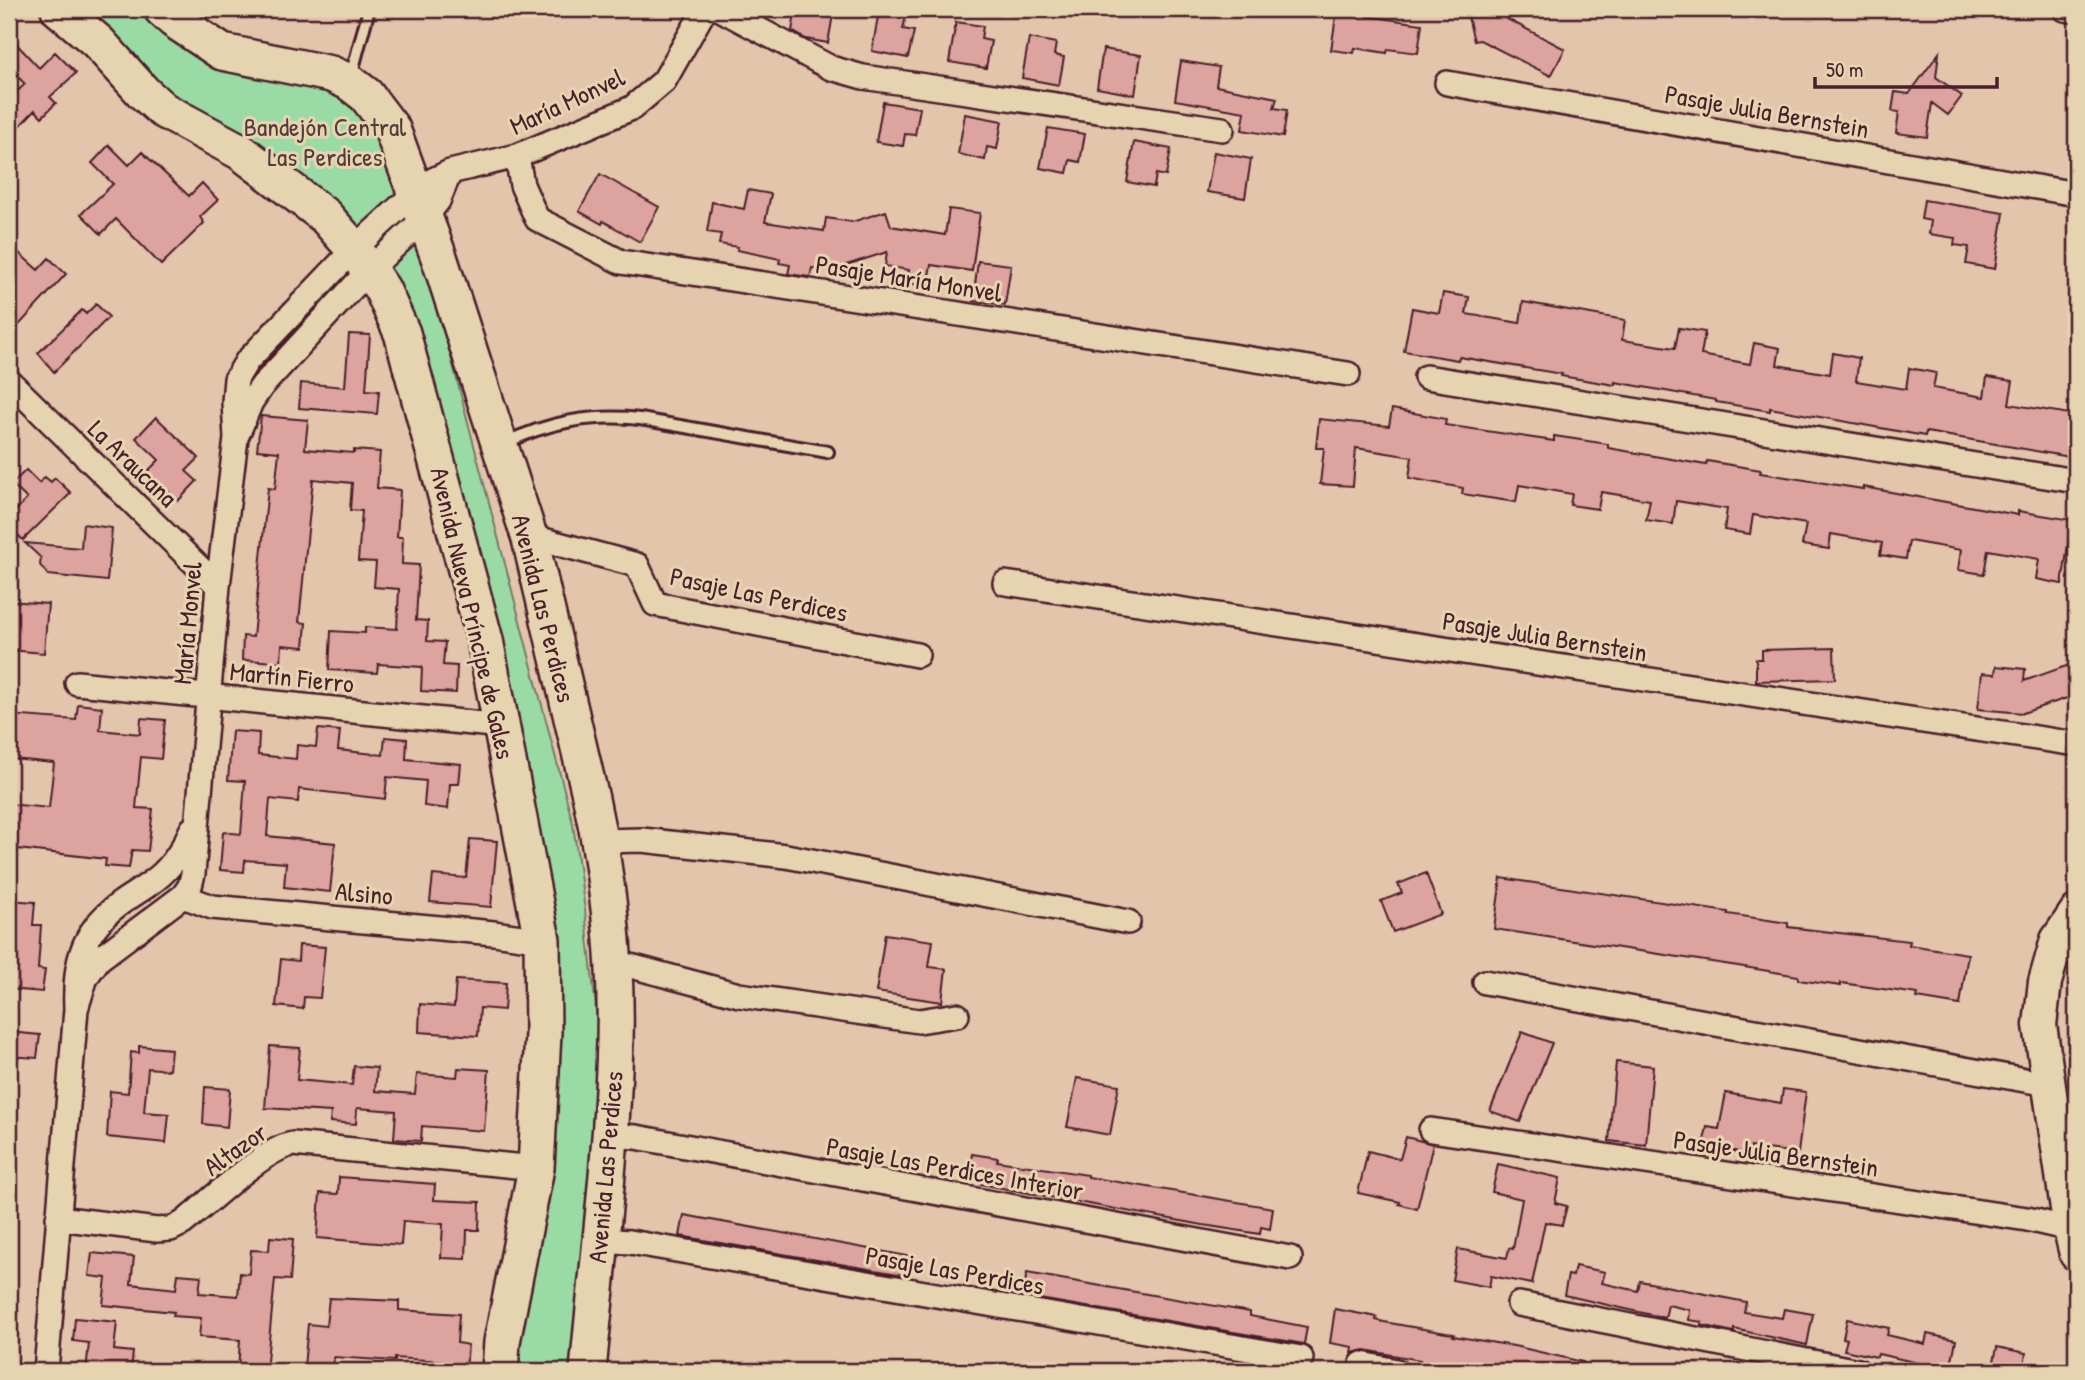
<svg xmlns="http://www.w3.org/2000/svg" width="2085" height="1380" viewBox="0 0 2085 1380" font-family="'Patrick Hand',sans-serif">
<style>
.green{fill:#9adba5;stroke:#727d68;stroke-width:2}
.building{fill:#dda39f;stroke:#4a1f2b;stroke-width:2}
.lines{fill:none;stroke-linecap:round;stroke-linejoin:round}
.lane-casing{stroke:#4a1f2b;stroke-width:16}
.street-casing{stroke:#4a1f2b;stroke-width:28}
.secondary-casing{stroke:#4a1f2b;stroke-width:37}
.primary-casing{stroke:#4a1f2b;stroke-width:40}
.lane{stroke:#e6d4b1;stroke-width:10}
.street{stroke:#e6d4b1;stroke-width:23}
.secondary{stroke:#e6d4b1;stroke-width:32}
.primary{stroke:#e6d4b1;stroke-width:35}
.labels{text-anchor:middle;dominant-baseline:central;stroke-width:6;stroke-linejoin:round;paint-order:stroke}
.street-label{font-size:26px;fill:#4a1f2b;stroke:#e6d4b1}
.park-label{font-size:26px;fill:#563b3d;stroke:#e6d4b1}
</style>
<rect width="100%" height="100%" fill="#e3c5ac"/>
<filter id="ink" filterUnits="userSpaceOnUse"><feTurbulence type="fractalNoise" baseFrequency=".0143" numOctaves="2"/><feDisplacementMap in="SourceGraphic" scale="14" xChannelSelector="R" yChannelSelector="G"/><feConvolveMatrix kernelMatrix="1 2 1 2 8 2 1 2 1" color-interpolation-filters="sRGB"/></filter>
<g filter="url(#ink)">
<!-- green -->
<path class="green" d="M66 9H146L362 99 424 254 573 824 585 910 598 1028 596 1128 574 1371H510L554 967 388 284 157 102Z"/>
<!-- building -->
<path class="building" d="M796 9H824L823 14 833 15 828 43 806 39 792 31Z
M1337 9H1367L1366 16 1422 24 1418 53 1388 49 1387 53 1355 48 1354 53 1331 50Z
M1472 9H1503L1505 18 1565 49 1551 76 1480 40 1474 41 1468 17 1474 15Z
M879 11 906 16 903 29 914 31 908 58 872 51Z
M956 22 983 26 981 39 991 41 986 68 949 62Z
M9 36 39 68 55 52 76 73 50 97 56 103 42 117 35 110 9 137V99L25 84 9 68Z
M1029 38 1056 43 1054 55 1064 57 1059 85 1022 78Z
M1103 49 1141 55 1135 95 1097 88Z
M1939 53 1936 77 1962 96 1948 115 1932 103 1927 137 1896 133 1899 112 1892 111 1895 92 1909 94Z
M1181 61 1219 67 1216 86 1277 98 1274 108 1287 110 1283 137 1242 130 1245 112 1175 100Z
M883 102 920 108 915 135 905 134 903 146 876 142Z
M965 114 1002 121 997 149 987 147 985 160 958 154Z
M1048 128 1085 134 1080 162 1070 160 1067 173 1040 168Z
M1134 142 1171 149 1166 176 1156 174 1154 187 1127 182Z
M109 145 129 165 142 152 189 196 202 183 218 200 200 217 204 223 161 265 116 219 101 234 81 214 113 184 92 163Z
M1214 152 1251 159 1245 198 1207 192Z
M600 174 659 207 640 242 603 221 602 224 579 211Z
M748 190 771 194 765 222 824 231 826 218 852 222 886 211 891 226 945 235 949 209 980 213 972 271 931 265 927 286 907 283 909 270 885 266 887 252 831 270 812 268 810 277 788 274 790 265 779 263 780 259 737 250 738 247 719 244 721 234 707 232 712 202 744 209Z
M1924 200 2004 213 1995 269 1966 264 1969 247 1954 245 1955 238 1929 234 1931 221 1921 219Z
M9 244 38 270 49 258 66 274 9 336Z
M978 261 1011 265 1005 305 973 301Z
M1443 293 1469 297 1466 314 1520 323 1523 302 1625 320 1622 340 1675 348 1679 328 1705 332 1701 355 1750 364 1754 343 1780 348 1777 365 1830 374 1833 353 1859 358 1856 381 1906 389 1909 368 1936 373 1933 388 1984 397 1987 377 2013 381 2009 404 2076 415V458L1926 432 1925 436 1770 408V411L1716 402V400L1615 382V385L1561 376 1562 374 1459 357 1458 360 1404 351 1412 308 1439 313Z
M96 304 109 317 54 372 38 353 82 310 86 314Z
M349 334 370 335 366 390 379 391 377 414 299 408 301 383 345 387Z
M1392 409 1446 419 1445 425 1554 441V436L1608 444V448L1706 465 1707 461 1761 470 1760 473 1863 489V487L2018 515V511L2072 520 2062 584 2036 579 2039 559 1988 550 1984 574 1958 570 1961 550 1909 541 1906 559 1880 555 1882 543 1831 534 1829 549 1802 545 1806 524 1753 515 1750 534 1724 530 1727 509 1676 501 1673 524 1646 520 1650 500 1601 492 1598 509 1570 505 1572 494 1519 485 1516 502 1462 494 1463 488 1409 478 1412 457 1356 448 1353 486 1320 484 1324 448H1316L1319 419 1389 426Z
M261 416 308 420 305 449 354 453V450L380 452 377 488 400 490 397 537H403L402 564 419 565 416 620 428 621 427 641 445 642 443 665 457 666 456 693 421 691 422 667 378 664 377 673 329 670 331 631 365 633V627L397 629 399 589 374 587 376 562 358 561 362 511 350 510 352 483 313 479 299 622 306 623 304 647 282 645 281 662 242 660 243 636 253 637 268 488 275 489 279 452 257 450Z
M156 417 199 458 186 471 197 481 178 501 147 472 159 460 136 438Z
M26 470 39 483 45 477 51 482 55 478 71 493 23 540 9 526V517L27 499 12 484Z
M83 524 112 528 107 581 48 575 40 565 41 558 25 543 81 548Z
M9 601 48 604 44 653 9 650Z
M1834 648 1835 679 1756 681V659H1762V650Z
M2069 665 2076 684V695L2023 713 1978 709 1982 673 1995 674 1996 666 2025 669 2024 681Z
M78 704 102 707 100 730 140 734 141 718 165 720 161 759 141 757 136 808 153 809 148 851 132 850 129 868 105 866 106 859 9 848V804L49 808 54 763 13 759 14 743 9 742V715L76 720Z
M318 729 340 731 338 750 383 755 385 737 407 739 406 759 461 764 459 784H450L448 809 424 806 426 781 387 777 385 799 299 789 298 802 270 799 267 836 335 843 330 892 284 887 286 863 245 860 244 872 220 870 223 832 241 834 245 781 228 780 232 731 259 733 258 755 296 759 297 745 316 747Z
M470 839 497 841 491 907 430 902 433 875 466 878Z
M1426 873 1441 914 1393 932 1381 901 1402 893 1398 884Z
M1501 878 1728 912V914L1788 923V927L1910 941 1909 945 1968 954 1960 1005 1917 998 1918 994 1841 983V986L1798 980V976L1738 966 1494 929Z
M9 900 35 902 33 925H41L38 969 45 970 42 992 9 989Z
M885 934 933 941 929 967 946 969 942 1002 876 992Z
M299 945 325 947 320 998 304 997 303 1009 276 1006 281 959 298 961Z
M456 980 506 983 504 1010 480 1008 478 1036 419 1032 420 1004 454 1007Z
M9 1032 40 1035 37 1058 9 1056Z
M1522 1032 1552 1043 1520 1122 1490 1111Z
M139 1046 171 1049 169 1070 148 1068 144 1112 169 1114 166 1143 107 1137 110 1091 128 1093 131 1052 139 1053Z
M270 1046 300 1048 297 1080 352 1085 354 1066 377 1068 375 1091 415 1094 417 1074 457 1077 458 1068 489 1070 484 1131 422 1126 421 1141 394 1139 396 1111 357 1108 356 1124 330 1122 331 1112 265 1108Z
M1616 1062 1653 1066 1646 1145 1609 1141Z
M1077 1078 1119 1085 1110 1135 1067 1127Z
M205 1087 230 1089 227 1127 203 1124Z
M1783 1089 1806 1092 1798 1153 1751 1147 1749 1154 1703 1145 1707 1127 1719 1129 1726 1093 1781 1103Z
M1406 1137 1433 1144 1417 1209 1399 1204 1400 1202 1358 1193 1368 1151 1400 1159Z
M972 1154 998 1158 997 1161 1088 1175V1177L1273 1208 1270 1229 1261 1227 1260 1234 1203 1225 980 1184 981 1178 969 1176Z
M1498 1164 1560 1178 1555 1203 1567 1206 1562 1225 1545 1222 1532 1284 1491 1276 1489 1287 1452 1280 1458 1249 1507 1258 1509 1248 1513 1249 1522 1199 1492 1192Z
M339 1177 435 1184 434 1200 480 1202 479 1230H467L466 1259 441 1258 443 1224 403 1221 401 1245 317 1238 320 1193 338 1194Z
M684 1215 913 1257 909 1276 680 1236Z
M270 1237 293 1239 290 1280 275 1279 266 1371H238L240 1340 199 1337 201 1318 173 1316 174 1312 103 1305 106 1278 89 1276 92 1253 134 1257 131 1284 176 1289 178 1274 201 1276 199 1293 238 1296 240 1273 249 1274 251 1250 269 1251Z
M1575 1266 1605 1272 1602 1283 1638 1291 1640 1281 1746 1302 1744 1312 1782 1318 1784 1309 1813 1314 1807 1345 1734 1329V1332L1701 1325 1702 1322 1689 1320 1690 1310 1668 1305 1665 1318 1564 1295 1568 1275 1573 1276Z
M1027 1273 1250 1312V1316L1307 1327 1304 1344 1022 1296Z
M329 1298 399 1301V1310L459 1314 457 1343 468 1345 466 1371H441L442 1361 395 1358V1361L334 1357 333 1369 304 1367 308 1324 326 1326Z
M1335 1309 1377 1317 1376 1320 1384 1322 1446 1333 1454 1334 1453 1336 1514 1346 1583 1362 1582 1371H1448L1419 1366 1420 1360 1365 1350 1352 1353 1353 1347 1330 1343Z
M75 1318 117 1322 114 1350 133 1352 131 1371H86L89 1343 73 1341Z
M1847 1319 1889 1328 1887 1335 1925 1344 1927 1334 1956 1340 1950 1370 1878 1354 1877 1357 1844 1350 1847 1339 1843 1338Z
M1997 1347 2026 1353 2023 1371H1992Z"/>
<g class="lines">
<!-- lane casing -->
<g class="lane-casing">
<path id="lane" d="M351 76 369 9
M503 444C548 422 590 414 640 419L828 452"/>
</g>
<!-- street casing -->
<g class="street-casing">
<path id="street" d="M720 9 831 68 863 77 1222 129
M2065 9 2076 11
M1447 83 2076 194
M517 156 522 185 537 219 621 262 1348 374
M1426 377 2076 481
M9 381 218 586
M238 433 251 402 262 386 369 270 424 219 438 201 450 172
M530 539 544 540 637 565 655 604 917 655
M1005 583 2076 744
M77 683 502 726
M600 841 642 840 786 856 1128 922
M183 896 212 907 494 933 542 940
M612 961 739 995 919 1021 957 1015
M1485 982 2047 1084
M76 1009 86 977 99 959 183 896 190 886 193 874 218 586 236 438 234 402 236 379 247 361 354 249 416 192 431 181 450 172 517 156 632 108 664 81 705 9
M1431 1130 2027 1219 2070 1229
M609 1135 636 1137 1290 1258
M58 1218 157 1230 171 1229 183 1223C208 1203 265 1148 293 1144L536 1168
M600 1240 630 1242 1301 1358
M1519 1304 1858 1371
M1362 1364 1396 1371
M46 1371 76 1009C74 966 81 932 118 905 133 894 149 886 162 874 176 861 184 846 192 829"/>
</g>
<!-- secondary casing -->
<g class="secondary-casing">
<path id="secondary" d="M2076 912 2057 940 2045 982 2040 1025 2070 1229 2076 1254"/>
</g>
<!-- primary casing -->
<g class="primary-casing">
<path id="primary" d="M59 9 98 42 143 92 163 110 241 152 325 216 354 249 382 289 402 333 485 640 542 940 543 1033 536 1168 502 1342 500 1371
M162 9 174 20 222 52 331 74 349 82 366 95 392 129 440 260 530 539 591 799C608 878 617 961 615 1042 612 1152 598 1262 588 1371"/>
</g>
<!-- lane -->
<use href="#lane" class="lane"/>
<!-- street -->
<use href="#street" class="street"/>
<!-- secondary -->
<use href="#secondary" class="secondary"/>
<!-- primary -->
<use href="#primary" class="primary"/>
</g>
</g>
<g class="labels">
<!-- street labels -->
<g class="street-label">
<text transform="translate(567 101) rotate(-25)">María Monvel</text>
<text transform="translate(1767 111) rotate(10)">Pasaje Julia Bernstein</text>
<text transform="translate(909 278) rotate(9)">Pasaje María Monvel</text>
<text transform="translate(133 463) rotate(44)">La Araucana</text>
<text transform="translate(759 594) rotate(12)">Pasaje Las Perdices</text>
<text transform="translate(544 608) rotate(76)">Avenida Las Perdices</text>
<text transform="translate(473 613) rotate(77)">Avenida Nueva Príncipe de Gales</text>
<text transform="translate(187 623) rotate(-85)">María Monvel</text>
<text transform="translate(1545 636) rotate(9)">Pasaje Julia Bernstein</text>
<text transform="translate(292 677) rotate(6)">Martín Fierro</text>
<text transform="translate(364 893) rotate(5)">Alsino</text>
<text transform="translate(235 1149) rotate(-35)">Altazor</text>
<text transform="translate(1776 1153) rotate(8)">Pasaje Julia Bernstein</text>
<text transform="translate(605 1167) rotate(-85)">Avenida Las Perdices</text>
<text transform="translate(955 1168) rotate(10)">Pasaje Las Perdices Interior</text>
<text transform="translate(955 1270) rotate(10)">Pasaje Las Perdices</text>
</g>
<!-- park labels -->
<g class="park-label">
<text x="325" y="126">Bandejón Central<tspan x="325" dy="30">Las Perdices</tspan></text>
</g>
</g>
<!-- margin -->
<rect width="2085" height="1380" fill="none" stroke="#e6d4b1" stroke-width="35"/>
<rect x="18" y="18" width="2050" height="1345" fill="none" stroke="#4a1f2b" stroke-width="2.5" filter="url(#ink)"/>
<!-- scale -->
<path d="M1815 77v10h182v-10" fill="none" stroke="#4a1f2b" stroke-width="3.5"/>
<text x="1826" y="77" font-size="21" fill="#4a1f2b" stroke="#e6d4b1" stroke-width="5" paint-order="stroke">50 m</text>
</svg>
